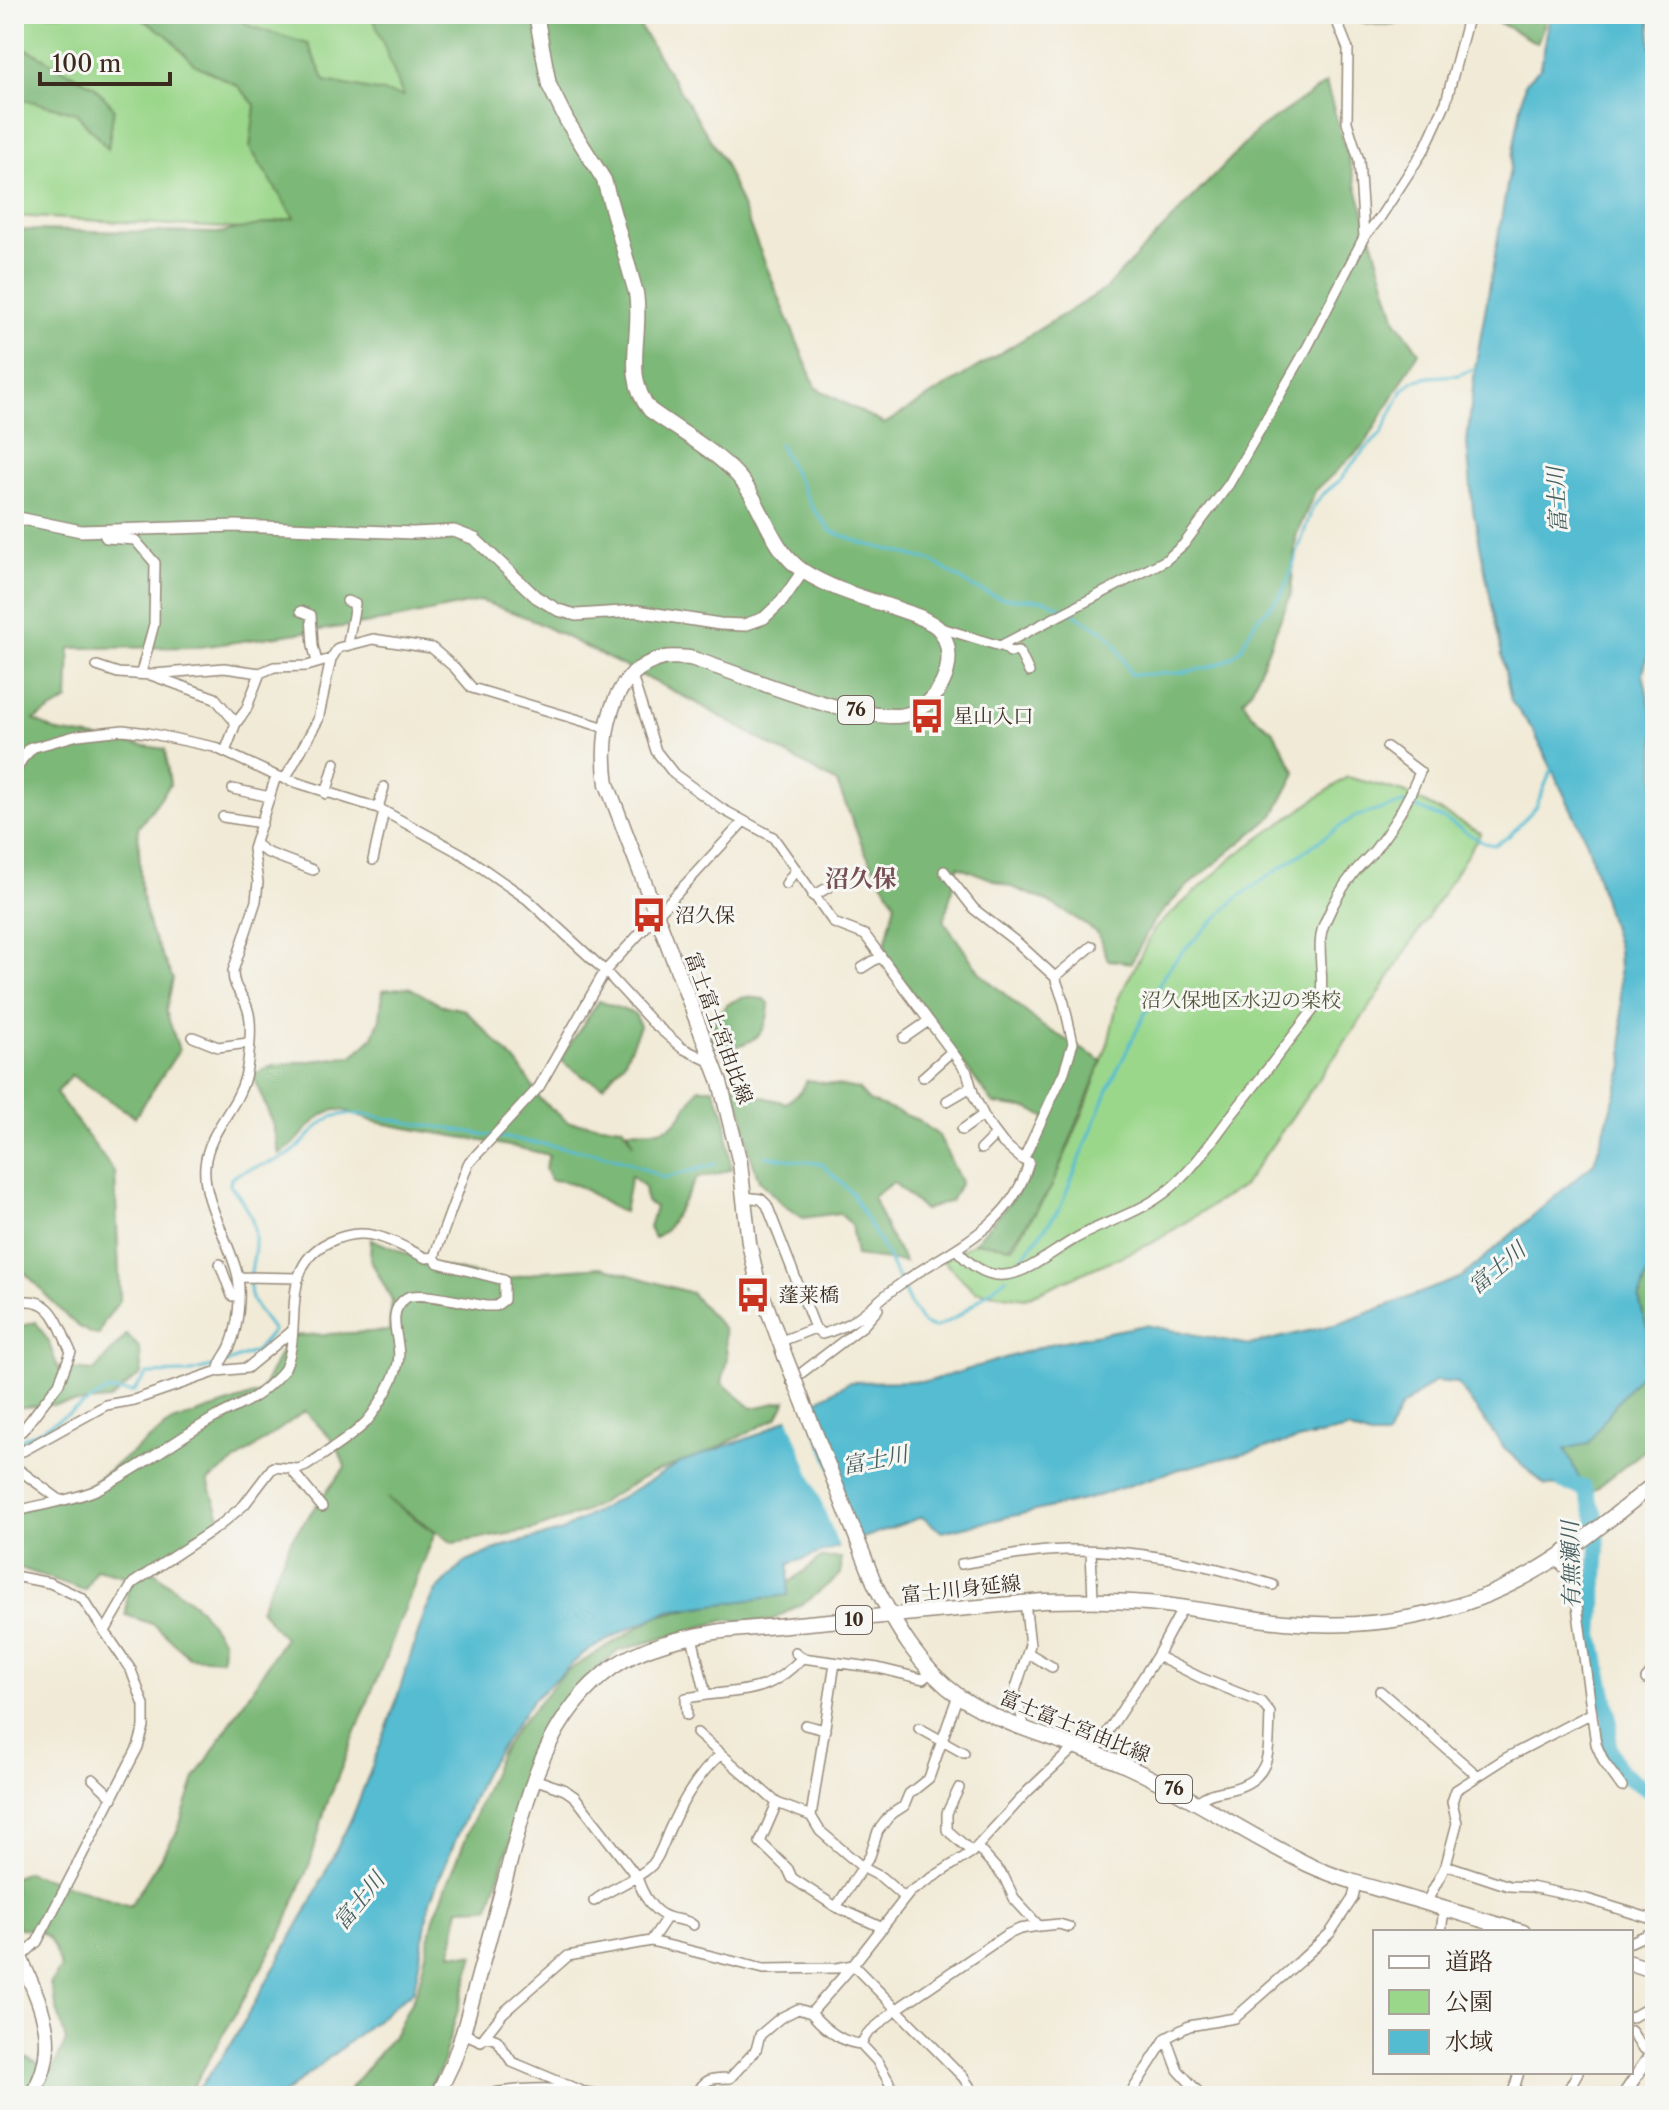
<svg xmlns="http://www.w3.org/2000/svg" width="1669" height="2110" viewBox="0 0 1669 2110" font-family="'Libre Caslon Text','Noto Serif JP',serif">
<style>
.green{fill:#9bd78b;stroke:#6b8054;stroke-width:2}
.forest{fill:#7cb877;stroke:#5c714a;stroke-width:2}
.water{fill:#54bcd1;stroke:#487378;stroke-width:2}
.pier{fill:#f1ead6}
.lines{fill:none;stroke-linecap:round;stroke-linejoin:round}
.stream{stroke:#54bcd1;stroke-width:3}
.river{stroke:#54bcd1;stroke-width:16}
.minor-casing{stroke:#968a7a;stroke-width:12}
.tertiary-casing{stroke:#968a7a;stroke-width:14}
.primary-casing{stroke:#968a7a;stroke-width:17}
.minor{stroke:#fff;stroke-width:9}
.tertiary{stroke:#fff;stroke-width:11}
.primary{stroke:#fff;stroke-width:14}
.primary-bridge-casing{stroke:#968a7a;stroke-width:17;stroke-linecap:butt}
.primary-bridge{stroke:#fff;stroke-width:14}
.labels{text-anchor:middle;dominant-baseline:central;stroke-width:6;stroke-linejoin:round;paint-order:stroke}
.shield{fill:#f6f6f2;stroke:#73675e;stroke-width:2}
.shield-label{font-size:18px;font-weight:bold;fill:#3b2a1e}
.poi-label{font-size:20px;fill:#3b2a1e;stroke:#f6f6f2;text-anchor:start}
.park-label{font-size:20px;fill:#535539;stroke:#f6f6f2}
.street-label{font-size:20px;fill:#3b2a1e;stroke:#f6f6f2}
.water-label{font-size:22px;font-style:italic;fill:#445d5d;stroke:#f6f6f2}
.quarter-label{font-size:24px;font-weight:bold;fill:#754f52;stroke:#f6f6f2}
</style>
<rect width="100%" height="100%" fill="#f6f6f2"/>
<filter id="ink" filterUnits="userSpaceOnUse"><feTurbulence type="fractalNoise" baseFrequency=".0125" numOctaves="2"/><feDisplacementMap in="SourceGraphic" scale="16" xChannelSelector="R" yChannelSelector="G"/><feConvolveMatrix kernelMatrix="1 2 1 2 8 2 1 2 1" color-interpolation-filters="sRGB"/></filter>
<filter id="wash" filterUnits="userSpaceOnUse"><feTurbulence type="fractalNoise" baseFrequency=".006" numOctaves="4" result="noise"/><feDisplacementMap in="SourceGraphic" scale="32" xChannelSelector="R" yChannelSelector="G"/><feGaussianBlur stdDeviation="1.8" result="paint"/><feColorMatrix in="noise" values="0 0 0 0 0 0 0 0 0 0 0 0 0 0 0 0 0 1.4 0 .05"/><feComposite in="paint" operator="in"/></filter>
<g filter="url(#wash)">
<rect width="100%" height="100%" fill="#f1ead6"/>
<!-- green -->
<path class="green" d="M14 14H386L412 100 312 233 14 216Z
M1347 777 1404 792 1481 833 1377 997 1243 1186 1152 1243 1025 1298 975 1291 943 1261 975 1242 1013 1247 1051 1188 1084 1111 1109 1040 1118 999 1155 928 1237 854Z"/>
<!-- forest -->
<path class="forest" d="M134 14H232L250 26 308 44 325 81 403 96 372 14H632L723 160 816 388 884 424 1105 289 1259 129 1326 83 1396 320 1419 352 1365 444 1315 491 1296 536 1291 594 1251 691 1243 700 1251 714 1274 732 1296 773 1274 815 1184 889 1153 922 1131 963 1108 960 1098 934 1082 922 1047 901 958 866 944 921 981 974 1041 1025 1102 1061 1051 1188 1010 1247 975 1242 1017 1194 1046 1118 1030 1109 994 1104 929 1019 884 949 895 903 865 852 837 783 693 701 528 618 481 601 391 620 200 647 70 648 68 700 34 720 58 732 165 749 170 785 138 828 141 891 150 930 173 979 166 1011 179 1050 135 1117 71 1075 56 1093 115 1173 120 1300 104 1322 99 1335C75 1334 43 1289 24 1272L14 1274V226L19 230 218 233 294 218 250 148 255 105 238 86 194 64 167 35Z
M1348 14H1442C1416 20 1370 34 1348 14Z
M1483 14H1548L1537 43Z
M14 45 23 47 94 86 114 108 108 149 76 113 14 97Z
M409 987 441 1005 465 1010 519 1065 540 1099 568 1122 623 1127 633 1144 628 1130C679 1132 672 1128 699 1088H713L725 1114 731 1169 718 1174 697 1178 666 1230 654 1238 649 1228 655 1207 646 1202 644 1186 631 1176 624 1212C594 1202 587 1181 550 1180L545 1169 549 1155C491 1140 431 1134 372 1121 362 1118 348 1109 337 1110 313 1112 300 1145 279 1154L272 1121 253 1076 270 1066 353 1056 373 1037 380 1018 383 990Z
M746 997 764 999 769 1003C768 1034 757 1041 729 1049L710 1039C714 1017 723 1001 746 997Z
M599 1001 635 1014 640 1026 624 1062 603 1086 584 1077 562 1061 564 1053Z
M807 1080 858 1089 869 1101 918 1120 939 1136 961 1182 951 1201 924 1210 893 1182 873 1197 889 1235 905 1262 856 1256 851 1224 839 1213 803 1218 783 1205 759 1180 749 1151 743 1113 732 1086 738 1083 759 1096 786 1103 801 1091Z
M371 1239 433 1265 504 1280 544 1271 603 1267 691 1293 724 1329 727 1358 722 1383 752 1408 786 1401 777 1418 705 1454 650 1474 584 1512 533 1530 453 1543 387 1498 435 1533 325 1809 311 1860 282 1932 188 2096H14V2021L22 2055 52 2071 66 2041 50 1984 61 1968C51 1940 51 1930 19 1928L14 1914V1877L27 1872 130 1906 177 1832 195 1779 284 1639 260 1609 292 1538 345 1467 337 1445 305 1411 208 1481 222 1523 152 1570 200 1609 223 1641 222 1659 189 1657 155 1625 126 1615 128 1577 96 1569 85 1590 14 1566V1505L74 1497 172 1422 260 1393 289 1336 389 1331 392 1300 370 1259Z
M1655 1239V1442L1587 1496 1564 1448 1648 1332 1639 1299Z
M36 1322 48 1341 58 1368 94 1371 127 1334 140 1349 141 1374 109 1400 14 1408V1346L18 1327Z
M821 1558H841V1574L809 1600 770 1621 726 1620 618 1651 572 1690 546 1733 489 1907 459 1908 451 1953 474 1955 441 2068 425 2096H347L351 2087 395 2034 418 1988 434 1918 499 1755 517 1728 564 1673 657 1616 709 1605 791 1581Z"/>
<!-- water -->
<path class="water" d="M1550 14H1650L1651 50 1655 52V630L1643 673 1655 729V1250L1639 1299 1648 1332 1642 1372 1611 1410 1588 1444 1565 1449 1584 1488 1545 1485 1505 1449 1457 1383 1435 1381 1400 1408 1387 1437H1370L1348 1429 1310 1437 1176 1470 1088 1499 942 1532 922 1517 789 1564 788 1595 669 1611 624 1631 584 1653 532 1701 484 1772 430 1901 414 1990 281 2096H193L232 2043 308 1908 354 1813 390 1719 425 1612 436 1591 464 1563 504 1546 560 1532 684 1461 760 1434 849 1382 930 1381 1054 1343 1145 1325 1249 1345 1342 1323 1462 1277 1594 1163 1624 1066 1618 949 1587 842 1533 730 1511 701 1473 510 1467 443 1475 369 1525 83 1541 67Z"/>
<!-- pier -->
<path class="pier" d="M804 1404 859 1543 840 1550 787 1414Z"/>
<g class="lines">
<!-- stream -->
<path class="stream" d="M779 444 812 507 831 531 862 543 930 560 973 587 1000 598 1045 600 1065 609
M1071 612 1106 633 1114 641 1131 675 1178 673 1207 668 1230 659 1241 649 1255 622 1279 597 1287 583 1312 509 1321 496 1339 481 1357 458 1381 434 1403 390 1413 381 1429 377 1459 375 1475 368
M765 1156 822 1164 851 1192 888 1257 911 1306 923 1324 934 1328 957 1317 1006 1278
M1014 1269 1060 1208 1109 1087 1165 973 1183 951 1237 898 1354 817 1404 803 1444 819 1484 843 1495 845 1509 836 1536 807 1552 768
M223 1364 256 1351 273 1331C267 1321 256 1310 252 1299 247 1285 252 1268 254 1254 259 1225 248 1206 230 1185L231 1178C247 1166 270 1166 288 1155 304 1146 313 1127 330 1118 353 1106 412 1126 440 1127L596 1153 628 1162 664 1178 716 1164
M14 1442 34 1434 107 1391 133 1392 147 1374 187 1373 216 1366"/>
<!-- river -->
<path class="river" d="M1563 1482 1584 1488 1595 1516 1598 1548 1592 1635 1609 1714V1745L1619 1772 1655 1794"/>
</g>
</g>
<g filter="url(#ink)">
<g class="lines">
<!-- minor casing -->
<g class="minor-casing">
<path id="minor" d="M1334 14 1348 49 1347 122 1359 160 1364 237
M102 531 106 538 135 540 155 563 154 624 141 673
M347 601 355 604 348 643
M301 611 311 615 313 646 317 662
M938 627 1000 646 1166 560 1184 544 1229 484 1308 346 1364 237 1379 219 1425 148 1446 102 1469 14
M1002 645 1010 652 1019 651 1029 672
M97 666 118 673 151 675 215 698 236 723 225 752
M154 674 224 668 260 673 274 667 307 666 331 659
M632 676 656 751 674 774 722 809 773 837 834 923 865 935 967 1072 974 1096 987 1122 1003 1143 1023 1160 1029 1162C1012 1228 949 1249 899 1285 869 1306 861 1323 822 1334L815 1328 767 1205 761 1199 744 1197
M236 723 246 710 260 673
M31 748 78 735 123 730 148 733 214 747 276 776 378 808 462 854 527 899 605 971 651 1021 682 1048 713 1063
M285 779 318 720 331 659 338 648 373 639 432 648 455 668 472 688 606 728
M233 789 270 797
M326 794 335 763
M378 808 384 787
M223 817 262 823
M255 844 266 852 313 870
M373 860 384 811
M944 871 974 909 1019 944 1055 977 1064 1003 1073 1043 1064 1072 1023 1160
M786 884 796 869
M813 896 829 887 837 877
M862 968 881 956
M1055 977 1092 946
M193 1037 218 1047 248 1043
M904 1038 927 1022
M923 1077 951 1052
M947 1101 971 1087
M962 1130 983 1115
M981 1149 996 1134
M957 1250C999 1299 1030 1266 1073 1240 1099 1224 1131 1216 1156 1199 1186 1180 1209 1145 1230 1117 1260 1079 1290 1040 1320 1001 1326 976 1314 945 1325 922 1332 906 1342 887 1353 874 1359 866 1367 859 1374 851 1392 828 1409 799 1420 772L1387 747
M220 1264 232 1296 239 1293
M238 1277 299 1278
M14 1303C53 1293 57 1323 71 1352L59 1383 22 1431 14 1434
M779 1342 815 1328
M218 1371C222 1355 226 1357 231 1344 238 1326 241 1297 238 1277 231 1243 202 1201 205 1166 208 1131 237 1109 245 1077 249 1061 253 1025 248 1010 244 994 233 991 233 971L256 901 258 882 253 849 276 776
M791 1381 863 1326 878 1309
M14 1451H23L106 1405 134 1400 218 1371 247 1368 292 1331
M14 1466 60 1500
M290 1468 322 1507
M14 1512C41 1504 71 1501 96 1490 139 1470 175 1439 216 1417 237 1405 250 1403 268 1386 273 1381 282 1374 285 1368 304 1328 277 1267 329 1242 367 1223 391 1241 426 1258L434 1257 468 1164 539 1087 605 971 744 821
M1091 1551 1093 1599
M1555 1559 1566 1570 1577 1606 1596 1744 1604 1762 1622 1787
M961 1564C996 1558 1031 1551 1066 1550 1137 1549 1206 1563 1273 1585
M14 1576 50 1583 82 1598 131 1670 144 1705V1727L138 1747 37 1942 20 1958
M1025 1602 1030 1645 1015 1691 1025 1729
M105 1631 133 1583 219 1526 244 1505 273 1467 298 1469 306 1466C325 1453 346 1441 362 1426 374 1416 393 1382 397 1367 405 1344 382 1314 406 1298 419 1290 469 1304 486 1306H496L504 1300V1280L438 1263 434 1257
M692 1637 706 1695C751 1689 768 1693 802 1658
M795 1652 802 1658 878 1668 923 1679 932 1671
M1028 1653 1052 1667
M1157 1656 1201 1678 1261 1702 1270 1713C1268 1749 1274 1778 1232 1789 1217 1793 1209 1792 1197 1802
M835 1663 811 1816 820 1831 862 1867 881 1877 905 1898
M1646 1679 1655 1668
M1380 1691 1478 1776
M687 1715 686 1698 706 1695
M805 1725 825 1730
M919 1728 964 1753
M697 1733 777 1803 811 1816
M1094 1753 1157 1656 1182 1609
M93 1779 113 1798
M534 1779 565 1790 575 1797 637 1877C642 1893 652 1912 668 1917 678 1921 684 1918 693 1925
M959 1788 947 1813V1830L972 1852
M777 1803 760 1842 788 1869 792 1878 836 1907 883 1928
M977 1847 1004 1877 1015 1900 1039 1926 1059 1924 1069 1927
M1446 1865 1509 1886 1531 1887 1587 1899 1655 1920
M594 1901C612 1887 636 1881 652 1865 661 1855 665 1838 671 1826 683 1800 698 1774 720 1755
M1426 1903 1446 1865 1457 1823 1452 1802 1456 1790 1506 1758 1592 1713
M836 1907 870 1856 878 1831 890 1815 904 1806 909 1794 929 1778 958 1695
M1441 1932 1444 1909
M651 1941 667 1917
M1631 1942 1655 1931
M1631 2018 1655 2004
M1631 2031 1642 2047 1651 2054
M463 2033 481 2041 503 2013 568 1956 651 1941 764 1969 837 1968 853 1965 910 1892 972 1852 1028 1791 1076 1746
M486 2036 497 2040 512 2062 581 2091
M1166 2038 1178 2070 1202 2096
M861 2044 867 2034 897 2009 1006 1935 1020 1929 1039 1926
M696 2096C704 2078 711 2078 730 2078L756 2050 760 2035 780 2018 798 2009 811 2013
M897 2096 877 2061 861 2044C841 2043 824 2028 811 2013L853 1965 963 2077 976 2096
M1129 2096 1166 2038 1189 2026 1235 2018 1301 1960 1330 1933 1353 1898 1356 1883
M1512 2096 1519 2072
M1565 2096 1578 2072
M1653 2096 1655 2095"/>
</g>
<!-- tertiary casing -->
<g class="tertiary-casing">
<path id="tertiary" d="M14 517 81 531 236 526 413 533 454 531 475 539 536 597 558 610 576 615 637 611 720 624 744 625 764 618 782 601 803 571
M14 773 21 759 31 748
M441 2091 453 2096
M483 2096C523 2088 561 2087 601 2096
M1623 2096 1655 2048"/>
</g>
<!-- primary casing -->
<g class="primary-casing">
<path id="primary" d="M536 14 549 85 567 121 604 180 636 293C643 335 622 375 650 410 679 431 714 450 738 476 764 505 769 548 803 571 838 594 884 602 922 618 927 621 934 624 938 628 965 659 936 715 897 716 839 717 748 676 690 658 682 658 672 656 664 658 609 670 600 737 607 784L720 1082 740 1163 749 1243 758 1283 785 1356
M874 1582C895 1626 919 1668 960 1697 1009 1730 1069 1741 1122 1764 1187 1793 1245 1834 1309 1865 1344 1881 1382 1890 1419 1901 1453 1911 1488 1922 1523 1932
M14 1943C36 1997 66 2041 31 2096
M1631 1963 1655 1971
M437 2096 453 2062 463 2033C477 1982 491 1931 505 1880 526 1802 543 1717 613 1667 646 1644 683 1638 722 1631L1043 1601C1078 1600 1112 1600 1147 1603 1193 1607 1239 1618 1285 1622 1371 1631 1457 1616 1532 1573 1576 1548 1616 1514 1655 1483"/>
</g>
<!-- minor -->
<use href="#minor" class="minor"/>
<!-- tertiary -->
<use href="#tertiary" class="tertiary"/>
<!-- primary -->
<use href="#primary" class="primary"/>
<!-- primary-bridge casing -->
<g class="primary-bridge-casing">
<path id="primary-bridge" d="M785 1356 874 1582"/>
</g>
<!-- primary-bridge -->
<use href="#primary-bridge" class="primary-bridge"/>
</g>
</g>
<!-- icons -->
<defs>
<g id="bus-bare" transform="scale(2.76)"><path d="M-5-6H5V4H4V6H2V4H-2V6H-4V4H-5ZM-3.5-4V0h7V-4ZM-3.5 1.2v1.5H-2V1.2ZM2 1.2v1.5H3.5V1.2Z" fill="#c8321e" stroke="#f6f6f2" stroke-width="2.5" paint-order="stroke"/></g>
</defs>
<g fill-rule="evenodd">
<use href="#bus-bare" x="927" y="716"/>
<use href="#bus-bare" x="649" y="915"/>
<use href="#bus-bare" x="753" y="1295"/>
</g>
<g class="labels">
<!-- shield labels -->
<g class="shield">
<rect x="838" y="696" width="36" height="28" rx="6"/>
<rect x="836" y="1606" width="36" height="28" rx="6"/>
<rect x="1156" y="1775" width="36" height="28" rx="6"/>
</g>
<g class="shield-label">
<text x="856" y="710">76</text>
<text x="854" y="1620">10</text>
<text x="1174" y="1789">76</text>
</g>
<!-- poi labels -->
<g class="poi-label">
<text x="953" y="716">星山入口</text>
<text x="675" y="915">沼久保</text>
<text x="779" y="1295">蓬莱橋</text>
</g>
<!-- park labels -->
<g class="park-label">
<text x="1241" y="1000">沼久保地区水辺の楽校</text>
</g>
<!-- street labels -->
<g class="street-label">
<text transform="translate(719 1028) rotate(70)">富士富士宮由比線</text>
<text transform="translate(961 1589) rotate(-6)">富士川身延線</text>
<text transform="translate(1075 1726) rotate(22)">富士富士宮由比線</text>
</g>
<!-- water labels -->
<g class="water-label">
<text transform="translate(1557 500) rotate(-93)">富士川</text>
<text transform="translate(1497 1268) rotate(-40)">富士川</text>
<text transform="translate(875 1460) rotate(-11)">富士川</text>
<text transform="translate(1571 1565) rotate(-91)">有無瀬川</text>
<text transform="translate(359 1901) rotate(-51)">富士川</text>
</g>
<!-- quarter labels -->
<g class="quarter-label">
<text x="861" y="878">沼久保</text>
</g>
</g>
<!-- margin -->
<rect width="1669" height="2110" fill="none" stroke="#f6f6f2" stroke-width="48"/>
<!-- legend -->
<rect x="1373" y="1930" width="260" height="144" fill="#f6f6f2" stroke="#aba49d" stroke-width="2"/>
<rect x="1389" y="1956" width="40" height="12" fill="#ffffff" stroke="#aba49d" stroke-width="2"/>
<text x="1445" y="1970" font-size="24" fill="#3b2a1e">道路</text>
<rect x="1389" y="1990" width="40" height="24" fill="#9bd78b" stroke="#aba49d" stroke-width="2"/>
<text x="1445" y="2010" font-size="24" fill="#3b2a1e">公園</text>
<rect x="1389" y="2030" width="40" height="24" fill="#54bcd1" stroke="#aba49d" stroke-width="2"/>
<text x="1445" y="2050" font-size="24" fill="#3b2a1e">水域</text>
<!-- scale -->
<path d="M40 72v12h130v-12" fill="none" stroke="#3b2a1e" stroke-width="4"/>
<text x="52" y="72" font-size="24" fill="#3b2a1e" stroke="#f6f6f2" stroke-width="6" paint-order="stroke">100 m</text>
</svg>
